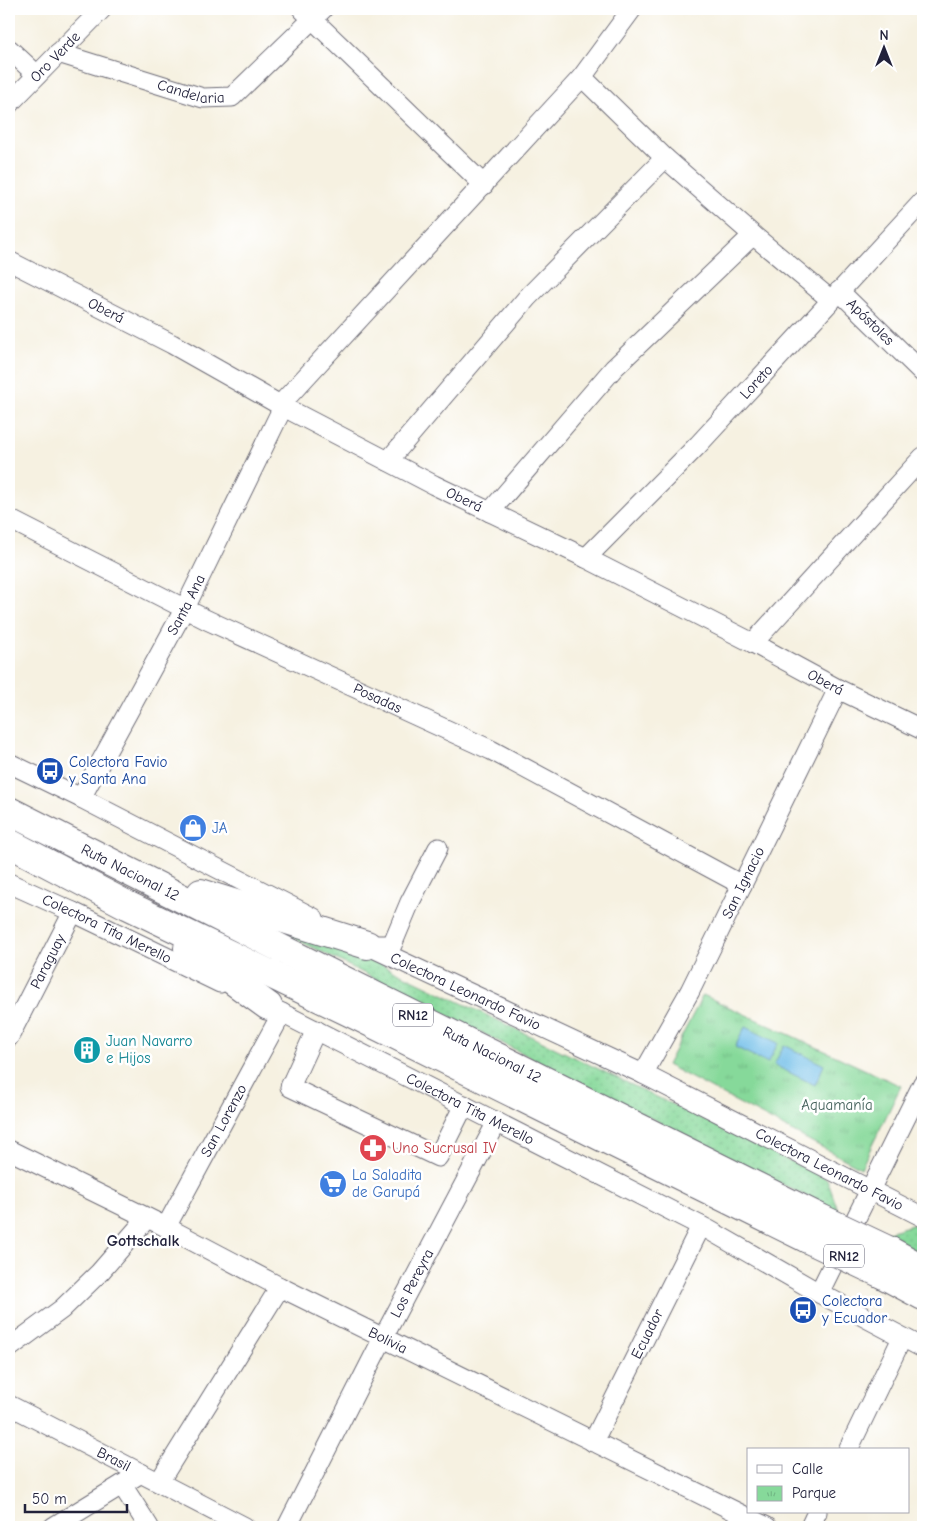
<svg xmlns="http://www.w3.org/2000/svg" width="932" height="1536" viewBox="0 0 932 1536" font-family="'Comic Neue',sans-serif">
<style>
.grass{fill:url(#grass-dots);stroke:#547e6a}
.park{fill:url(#park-tufts);stroke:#547e6a}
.water{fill:#6ebde8;stroke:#487092}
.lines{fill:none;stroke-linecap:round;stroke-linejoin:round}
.minor-casing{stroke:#6c6a75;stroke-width:21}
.highway-casing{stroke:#6c6a75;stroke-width:30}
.minor{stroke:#fff;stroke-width:19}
.highway{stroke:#fff;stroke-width:28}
.highway-bridge-casing{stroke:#6c6a75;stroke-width:30;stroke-linecap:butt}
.highway-bridge{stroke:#fff;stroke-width:28}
.labels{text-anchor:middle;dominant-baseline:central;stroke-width:5;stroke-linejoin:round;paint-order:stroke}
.shield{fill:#fff;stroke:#646476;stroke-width:1}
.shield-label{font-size:14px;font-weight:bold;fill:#22223b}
.street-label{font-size:15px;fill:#22223b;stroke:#fff}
.transit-label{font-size:15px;fill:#164399;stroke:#fff;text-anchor:start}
.shop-label{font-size:15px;fill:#366cbe;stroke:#fff;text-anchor:start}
.culture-label{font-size:15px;fill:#0d838f;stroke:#fff;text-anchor:start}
.park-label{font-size:15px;fill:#45625c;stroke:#fff}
.health-label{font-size:15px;fill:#be3a42;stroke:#fff;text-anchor:start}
.neighbourhood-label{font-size:16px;font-weight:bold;fill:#22223b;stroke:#fff}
</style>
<defs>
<pattern id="grass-dots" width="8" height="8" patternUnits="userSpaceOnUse" patternTransform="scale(1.25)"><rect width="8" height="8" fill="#86d99a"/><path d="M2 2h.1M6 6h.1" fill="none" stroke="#73ba86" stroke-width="1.8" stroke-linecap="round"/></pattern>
<pattern id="park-tufts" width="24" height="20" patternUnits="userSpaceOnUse" patternTransform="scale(1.25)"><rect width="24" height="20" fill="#86d99a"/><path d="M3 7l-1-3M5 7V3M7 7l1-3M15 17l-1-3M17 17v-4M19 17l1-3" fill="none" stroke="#73ba86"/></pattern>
</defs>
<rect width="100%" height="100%" fill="#fff"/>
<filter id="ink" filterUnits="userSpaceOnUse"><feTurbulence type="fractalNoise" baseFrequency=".02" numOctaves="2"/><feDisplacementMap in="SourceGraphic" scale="10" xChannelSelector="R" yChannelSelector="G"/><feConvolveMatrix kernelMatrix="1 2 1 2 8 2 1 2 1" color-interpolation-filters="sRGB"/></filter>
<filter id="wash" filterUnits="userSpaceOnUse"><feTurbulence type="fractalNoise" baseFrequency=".0096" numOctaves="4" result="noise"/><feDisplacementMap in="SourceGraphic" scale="20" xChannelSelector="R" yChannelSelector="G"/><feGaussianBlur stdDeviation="1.12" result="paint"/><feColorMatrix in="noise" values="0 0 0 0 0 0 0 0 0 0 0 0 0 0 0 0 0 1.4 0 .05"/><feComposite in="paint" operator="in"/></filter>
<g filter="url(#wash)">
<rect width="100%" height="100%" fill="#f6f1e1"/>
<!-- grass -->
<path class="grass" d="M270 926 331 940 827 1179 839 1213Z
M915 1224 923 1228V1255L882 1234Z"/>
<!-- park -->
<path class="park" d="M703 995 901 1086 861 1168 667 1065Z"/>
<!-- water -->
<path class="water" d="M745 1027 778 1043 768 1063 735 1047Z
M784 1045 824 1065 815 1085 774 1065Z"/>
</g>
<g filter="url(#ink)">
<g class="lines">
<!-- minor casing -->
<g class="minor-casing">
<g id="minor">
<path d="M302 9 484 185"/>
<path d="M9 49 37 75"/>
<path id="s1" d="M58 53 203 98 232 97 323 9"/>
<path d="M582 77 665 158 753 235 831 300"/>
<path id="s2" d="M9 104 102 9"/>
<path id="s3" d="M9 261 172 344 280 405 434 485 586 558 753 643 838 689 923 730"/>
<path id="s4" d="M839 291 923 373"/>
<path d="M280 405 582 77 632 9"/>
<path d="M388 461 527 298 665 158"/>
<path d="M490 512 614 368 753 235"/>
<path id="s5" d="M9 519 207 620 491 750 742 885"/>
<path id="s6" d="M586 558 698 445 923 201"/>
<path d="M753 643 923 457"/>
<path d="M9 763 81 798 314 918"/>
<path id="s7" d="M81 798 185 608 283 407"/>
<path id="s8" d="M9 883 73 912 220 983"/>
<path id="s9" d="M356 940 643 1074 923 1217"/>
<path d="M370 945H392L410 902 438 848"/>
<path id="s10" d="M258 1001 709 1230 819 1293 923 1348"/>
<path d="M316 1030 290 1087 438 1157 464 1105"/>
<path id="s11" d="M9 1037 73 912"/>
<path id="s12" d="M643 1074 690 991 838 689"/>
<path id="s13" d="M9 1150 166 1227 280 1287 767 1527"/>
<path id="s14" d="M166 1227 282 1013"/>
<path d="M819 1293 923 1083"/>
<path d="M9 1348 62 1309 100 1272 147 1218"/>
<path id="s15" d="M9 1405 245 1527"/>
<path id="s16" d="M593 1442 701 1226"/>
<path d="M848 1450 902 1338"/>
<path d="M159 1482 280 1287"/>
<path d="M122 1485 149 1527"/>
<path d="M53 1527 141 1473"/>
<path id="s17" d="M287 1527 383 1338 497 1122"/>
<path d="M810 1527 817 1512"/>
</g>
</g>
<!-- highway casing -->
<g class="highway-casing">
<g id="highway">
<path id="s18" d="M9 811 363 990 818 1217"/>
<path d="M9 843 125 904 349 1012 808 1239"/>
<path d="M201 893 367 945"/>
<path d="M188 948 268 1006"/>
<path d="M890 1251 923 1269"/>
<path d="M880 1273 923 1296"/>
</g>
</g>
<!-- minor -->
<use href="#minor" class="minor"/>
<!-- highway -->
<use href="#highway" class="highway"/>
<!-- highway-bridge casing -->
<g class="highway-bridge-casing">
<path id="highway-bridge" d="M818 1217 890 1251
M808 1239 880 1273"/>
</g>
<!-- highway-bridge -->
<use href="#highway-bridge" class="highway-bridge"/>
</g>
</g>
<!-- icons -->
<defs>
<g id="bus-disc" transform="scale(1.4375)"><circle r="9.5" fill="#1a4fb4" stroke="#fff"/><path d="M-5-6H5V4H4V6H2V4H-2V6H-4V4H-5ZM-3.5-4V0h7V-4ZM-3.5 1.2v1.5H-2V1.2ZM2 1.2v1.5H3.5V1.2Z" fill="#fff"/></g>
<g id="shop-disc" transform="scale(1.4375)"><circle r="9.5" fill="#3f7fe0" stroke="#fff"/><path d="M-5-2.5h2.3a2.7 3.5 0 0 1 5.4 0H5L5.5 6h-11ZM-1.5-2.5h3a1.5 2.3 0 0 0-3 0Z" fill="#fff"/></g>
<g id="building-disc" transform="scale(1.4375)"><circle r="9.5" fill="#0f9aa8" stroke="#fff"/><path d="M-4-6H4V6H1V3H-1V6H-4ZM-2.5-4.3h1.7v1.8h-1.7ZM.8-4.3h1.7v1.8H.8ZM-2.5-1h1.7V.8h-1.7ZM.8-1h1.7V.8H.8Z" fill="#fff"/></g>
<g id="pharmacy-disc" transform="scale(1.4375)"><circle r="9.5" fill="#e0444e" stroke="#fff"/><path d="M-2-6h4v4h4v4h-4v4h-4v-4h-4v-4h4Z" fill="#fff"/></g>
<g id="supermarket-disc" transform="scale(1.4375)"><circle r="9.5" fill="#3f7fe0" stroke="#fff"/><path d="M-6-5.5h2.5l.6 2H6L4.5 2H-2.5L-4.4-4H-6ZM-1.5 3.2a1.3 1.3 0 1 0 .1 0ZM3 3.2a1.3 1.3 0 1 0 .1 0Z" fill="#fff"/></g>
</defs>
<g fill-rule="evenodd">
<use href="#bus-disc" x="50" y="771"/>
<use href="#shop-disc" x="193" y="828"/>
<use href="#building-disc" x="87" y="1050"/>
<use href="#pharmacy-disc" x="373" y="1148"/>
<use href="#supermarket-disc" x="333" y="1184"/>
<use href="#bus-disc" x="803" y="1310"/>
</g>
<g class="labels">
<!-- shield labels -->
<g class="shield">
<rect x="393" y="1003.5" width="40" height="23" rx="4"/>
<rect x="824" y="1244.5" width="40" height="23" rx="4"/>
</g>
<g class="shield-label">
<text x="413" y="1015">RN12</text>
<text x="844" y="1256">RN12</text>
</g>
<!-- street labels -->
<g class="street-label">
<text stroke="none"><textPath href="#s2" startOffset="66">Oro Verde</textPath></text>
<text stroke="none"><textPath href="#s1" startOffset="139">Candelaria</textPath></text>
<text stroke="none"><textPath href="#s3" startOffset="109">Oberá</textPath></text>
<text stroke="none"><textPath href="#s4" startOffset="44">Apóstoles</textPath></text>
<text stroke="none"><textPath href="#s6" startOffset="245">Loreto</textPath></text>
<text stroke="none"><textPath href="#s3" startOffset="514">Oberá</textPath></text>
<text stroke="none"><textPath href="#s7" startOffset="220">Santa Ana</textPath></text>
<text stroke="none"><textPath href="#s3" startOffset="919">Oberá</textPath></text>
<text stroke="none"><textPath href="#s5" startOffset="410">Posadas</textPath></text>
<text stroke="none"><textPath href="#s18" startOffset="136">Ruta Nacional 12</textPath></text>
<text stroke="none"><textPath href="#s12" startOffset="216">San Ignacio</textPath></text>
<text stroke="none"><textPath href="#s8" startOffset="108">Colectora Tita Merello</textPath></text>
<text stroke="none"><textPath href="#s11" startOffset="85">Paraguay</textPath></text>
<text stroke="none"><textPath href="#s9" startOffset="121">Colectora Leonardo Favio</textPath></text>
<text stroke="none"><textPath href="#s18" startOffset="541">Ruta Nacional 12</textPath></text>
<text stroke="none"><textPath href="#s10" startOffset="238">Colectora Tita Merello</textPath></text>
<text stroke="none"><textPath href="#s14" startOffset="121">San Lorenzo</textPath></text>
<text stroke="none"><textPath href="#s9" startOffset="526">Colectora Leonardo Favio</textPath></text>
<text stroke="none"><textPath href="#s17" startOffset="274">Los Pereyra</textPath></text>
<text stroke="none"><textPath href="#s16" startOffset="121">Ecuador</textPath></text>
<text stroke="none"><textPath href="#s13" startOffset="424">Bolivia</textPath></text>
<text stroke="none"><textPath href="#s15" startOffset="118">Brasil</textPath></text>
</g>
<!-- transit labels -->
<g class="transit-label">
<text x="69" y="762">Colectora Favio<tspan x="69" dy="17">y Santa Ana</tspan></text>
<text x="822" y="1301">Colectora<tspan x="822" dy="17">y Ecuador</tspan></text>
</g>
<!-- shop labels -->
<g class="shop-label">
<text x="212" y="828">JA</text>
<text x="352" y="1175">La Saladita<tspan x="352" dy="17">de Garupá</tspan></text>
</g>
<!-- culture labels -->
<g class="culture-label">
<text x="106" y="1041">Juan Navarro<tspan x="106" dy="17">e Hijos</tspan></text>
</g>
<!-- park labels -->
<g class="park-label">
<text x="837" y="1105">Aquamanía</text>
</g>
<!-- health labels -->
<g class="health-label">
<text x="392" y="1148">Uno Sucrusal IV</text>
</g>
<!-- neighbourhood labels -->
<g class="neighbourhood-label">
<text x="143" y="1241">Gottschalk</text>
</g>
</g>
<!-- margin -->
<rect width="932" height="1536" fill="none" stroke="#fff" stroke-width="30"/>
<!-- legend -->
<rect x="747" y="1448" width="162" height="65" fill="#ffffff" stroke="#a7a7b1"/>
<rect x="757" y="1465" width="25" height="8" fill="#ffffff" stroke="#a7a7b1"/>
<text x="792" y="1474" font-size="15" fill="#22223b">Calle</text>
<rect x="757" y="1486" width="25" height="15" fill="url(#park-tufts)" stroke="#a7a7b1"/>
<text x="792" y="1498" font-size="15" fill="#22223b">Parque</text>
<!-- north arrow -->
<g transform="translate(884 48)" stroke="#ffffff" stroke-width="4" paint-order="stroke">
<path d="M0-4L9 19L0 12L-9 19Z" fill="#22223b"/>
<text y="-8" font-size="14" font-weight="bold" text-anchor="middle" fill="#22223b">N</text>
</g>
<!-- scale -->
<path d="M25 1504v8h102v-8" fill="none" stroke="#22223b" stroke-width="2.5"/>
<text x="32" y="1504" font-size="15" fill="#22223b" stroke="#ffffff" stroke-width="4" paint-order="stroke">50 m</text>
</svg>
